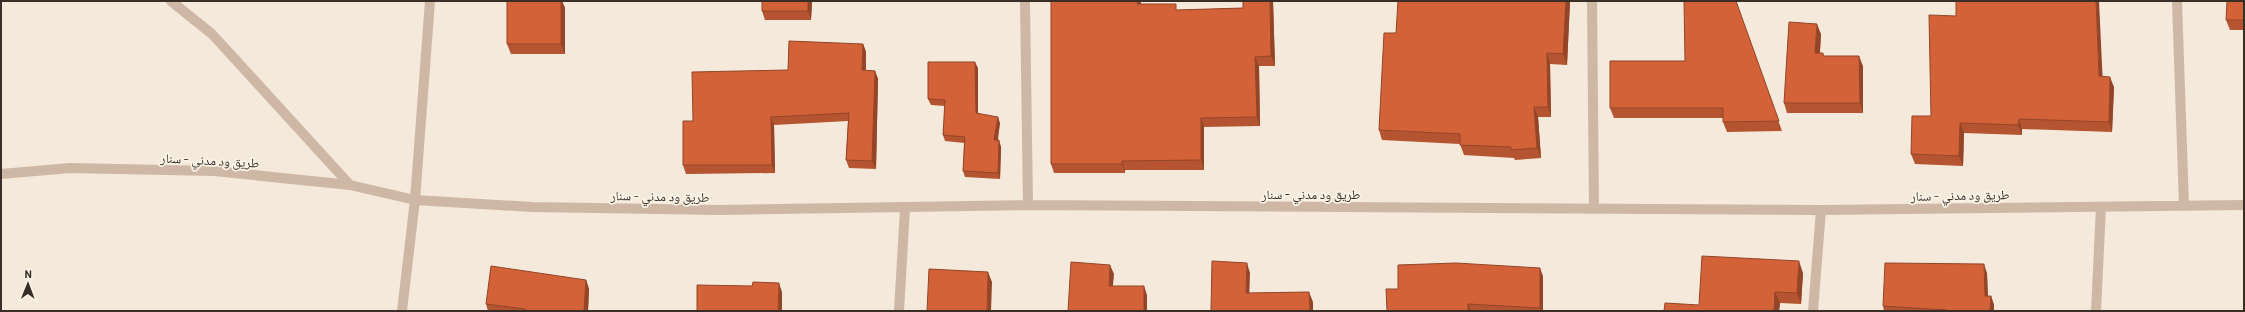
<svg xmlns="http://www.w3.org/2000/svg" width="2245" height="312" viewBox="0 0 2245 312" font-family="Barlow,'Noto Naskh Arabic',sans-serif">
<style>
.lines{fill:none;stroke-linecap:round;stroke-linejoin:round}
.street{stroke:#ceb8a5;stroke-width:10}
.wall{fill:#b55431}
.shaded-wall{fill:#944528}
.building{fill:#d36239;stroke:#944528}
.labels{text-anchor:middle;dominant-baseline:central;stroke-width:3.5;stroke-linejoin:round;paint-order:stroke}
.street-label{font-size:13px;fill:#392d27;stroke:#fbf3e7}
</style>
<rect width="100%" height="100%" fill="#f4e9da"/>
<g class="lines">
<!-- street -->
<path class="street" d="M171 1 212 34 350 185
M1025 1 1028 205
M1592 1 1594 207
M2177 1 2184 206
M1 174 70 168 214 171 350 185 415 200 532 207 719 210 1028 205 1821 210 2244 205
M402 311 415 200 430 1
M899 311 905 208
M1813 311 1821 210
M2096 311 2101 207"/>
</g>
<!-- wall -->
<path class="wall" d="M507 1H562L565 8V54H511L507 44Z
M812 1 811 20H765L762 11Z
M1051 1H1141V4L1178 10 1243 8 1273 1 1275 66H1259L1260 126 1204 127V170H1125V173H1054L1051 164Z
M1570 1 1567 65 1550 64 1551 117H1538L1541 158 1515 160 1514 158 1464 155 1460 144 1382 140 1379 130 1396 33Z
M1736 1 1782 131 1727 132 1723 122V118H1614L1610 108 1685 61Z
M2244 1V30H2230L2226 20Z
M1956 16 2102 77 2114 87 2112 132 2022 129V135L1964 133 1963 166 1915 164 1911 154 1931 116Z
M1821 34 1820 53H1823L1824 56 1863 66V113H1787L1784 103Z
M863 44 866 52V70L875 71 878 79 876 169 849 168 846 160 848 121 774 125 775 173 686 174 683 165 788 70Z
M978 68V114L1000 123 997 140 1001 147 1000 179 965 177 963 171 964 143 945 141 943 135 945 106 931 105 928 99Z
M1803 273 1801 304 1780 303 1779 311H1664L1699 305Z
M1987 273 1988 296H1991L1994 305V311H1884L1883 306Z
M1543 276V311H1387Z
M586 280 589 289 588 311H488L486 304Z"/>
<!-- shaded-wall -->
<path class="shaded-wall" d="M561 1H562L565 8V54L561 44Z
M808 1H812L811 20 808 11Z
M1138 1H1141V13L1137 4Z
M1270 1H1273L1275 66 1271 56Z
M1566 1H1570L1567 65 1563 54Z
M2096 1H2099L2103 86 2099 76Z
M1817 24 1821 34 1819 63 1815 53Z
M863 44 866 52 865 78 862 70Z
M1547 53 1550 64 1551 117 1548 107Z
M1859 56 1863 66V113L1860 103Z
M1255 57 1259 66 1260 126 1257 117Z
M975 62 978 68V120L976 113Z
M875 71 878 79 876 169 872 161Z
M2110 77 2114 87 2112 132 2109 122Z
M1534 107 1538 117 1541 158 1537 148Z
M771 117 774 125 775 173 772 165Z
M998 117 1000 123 997 147 994 140Z
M1201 118 1204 127V170L1201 160Z
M2019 119 2022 129V135L2018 125Z
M1960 123 1964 133 1963 166 1959 156Z
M999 140 1001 147 1000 179 998 173Z
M1122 161 1125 170V173L1122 164Z
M1799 261 1803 273 1801 304 1797 293Z
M1247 263 1250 273 1249 303 1246 293Z
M1984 264 1987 273 1988 305 1985 296Z
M1110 265 1114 274 1112 296 1109 286Z
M1540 268 1543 276V311H1541L1540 308Z
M988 272 992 282 991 311H987Z
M586 280 589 289 588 311H584Z
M779 283 782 292V311H778Z
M1144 286 1147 295V311H1144Z
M1309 292 1313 302V311H1310Z
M1775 292 1780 303 1779 311H1774Z
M1991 296 1994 305V311H1990Z
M1468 304 1471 311H1468Z"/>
<!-- building -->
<path class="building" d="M507 1H561V44H507Z
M762 1H808V11H762Z
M1051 1H1138L1137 4H1176V10L1243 8V1H1270L1271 56 1255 57 1257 117 1201 118V160L1122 161V164H1051Z
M1398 1H1566L1563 54 1547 53 1548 107H1534L1537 148 1511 150V147L1460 145V134L1379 130 1384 33H1396Z
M1684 1H1736L1779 121 1723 122V108H1610V61H1685Z
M1956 1H2096L2099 76 2110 77 2109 122 2019 119 2018 125 1960 123 1959 156 1911 154 1912 116H1931L1929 15 1956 16Z
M2227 1H2244V20H2226Z
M1789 22 1817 24 1815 53H1823V56H1859L1860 103H1784Z
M789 41 863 44 862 70 875 71 872 161 846 160 849 113 771 117 772 165H683V121H693L692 72 788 70Z
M928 62H975L976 113 998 117 994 140H999L998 173 963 171 965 137 943 135 945 100 928 99Z
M1702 256 1799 261 1797 293 1775 292 1774 311H1664L1665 303 1699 305Z
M1212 261 1247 263 1246 293 1309 292 1310 311H1211Z
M1071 262 1110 265 1109 286H1144V311H1068Z
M1456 263 1540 268V308L1468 304V311H1387L1386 289H1398V265Z
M1885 263 1984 264 1985 296H1991L1990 311H1947V310L1883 306Z
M491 266 586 280 584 311H525V309L486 304Z
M929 269 988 272 987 311H927Z
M753 282 779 283 778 311H697V285L752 286Z"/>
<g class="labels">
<!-- street labels -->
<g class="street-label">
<text transform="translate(210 160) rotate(3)">طريق ود مدني - سنار</text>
<text x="1311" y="194">طريق ود مدني - سنار</text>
<text transform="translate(1960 195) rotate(-1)">طريق ود مدني - سنار</text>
<text transform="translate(660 196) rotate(1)">طريق ود مدني - سنار</text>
</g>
</g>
<!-- border -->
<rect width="2245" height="312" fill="none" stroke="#392d27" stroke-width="4"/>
<!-- north arrow -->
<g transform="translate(28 284) rotate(1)" stroke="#fbf3e7" stroke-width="3" paint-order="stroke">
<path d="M0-3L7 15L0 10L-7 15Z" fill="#392d27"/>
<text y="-6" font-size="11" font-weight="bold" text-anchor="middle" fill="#392d27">N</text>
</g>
</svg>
